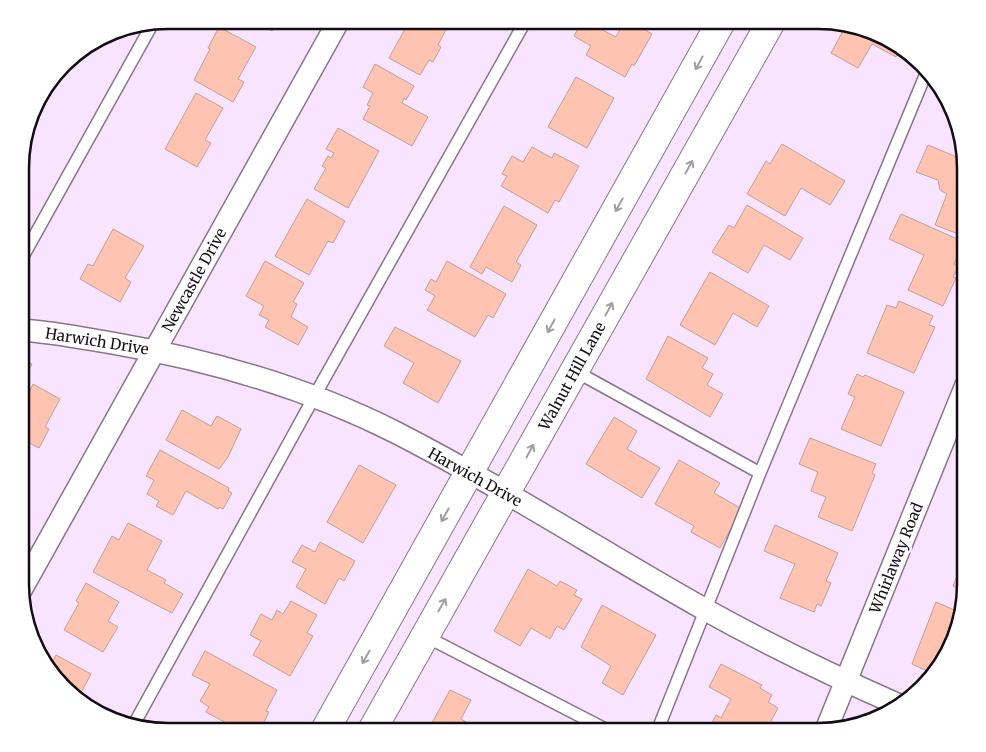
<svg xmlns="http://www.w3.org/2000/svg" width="986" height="752" viewBox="0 0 986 752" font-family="Merriweather,serif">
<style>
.building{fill:#ffc4b1;stroke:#c19f95}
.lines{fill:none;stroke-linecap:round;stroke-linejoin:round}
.service-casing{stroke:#88758d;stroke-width:14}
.minor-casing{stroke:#88758d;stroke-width:24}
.secondary-casing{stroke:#88758d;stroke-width:30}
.service{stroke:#fff;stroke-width:11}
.minor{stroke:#fff;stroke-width:21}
.secondary{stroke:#fff;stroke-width:28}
.oneway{stroke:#a19ea1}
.labels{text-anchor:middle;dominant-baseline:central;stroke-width:5;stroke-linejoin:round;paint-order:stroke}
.street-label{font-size:15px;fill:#140c15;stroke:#fff}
.rim{fill:none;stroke:#140c15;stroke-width:2.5}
</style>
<rect width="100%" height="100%" fill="#f9e4ff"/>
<!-- building -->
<path class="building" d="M252 20H278L272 31Z
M410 20H451L438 45 441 47 433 62 429 60 420 75 389 58Z
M583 20 616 37 625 20H628L652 34 634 66 632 64 625 77 586 55 591 46 574 36Z
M838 23 875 31 901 47 896 57 872 44 858 68 831 53 844 29 837 25Z
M219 27 256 47 238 79 244 82 233 102 194 80 210 49 208 48Z
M375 64 414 86 406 100 404 98 402 103 428 117 412 146 363 119 370 106 367 105 373 93 363 87Z
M576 77 614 98 587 148 548 127Z
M45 87 51 91 39 114 34 111 40 94Z
M196 93 223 108 205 140 211 143 197 167 165 149Z
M338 128 379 151 348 208 314 189 326 168 322 166 328 156 331 158 334 153 326 149Z
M782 144 845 181 830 205 801 188 785 216 747 194 766 161 770 164Z
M928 145 964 160 966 167V237L935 225 947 194 940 190 938 180 916 172Z
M532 147 552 158 554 153 579 166 559 202 555 200 548 213 501 186 507 176 502 174 512 156 523 162Z
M307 199 345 221 333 243 328 241 309 275 275 256Z
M747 205 803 238 790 260 764 245 748 273 712 252 729 225 734 228Z
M504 206 537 225 516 262 521 265 512 282 486 267 482 274 470 267Z
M901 214 964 242 954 264 959 265 953 277 956 278 943 306 908 290 924 255 889 239Z
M113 229 144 246 125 278 131 282 120 302 80 279 88 264 93 266Z
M265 261 304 283 293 302 297 304 291 317 308 327 298 345 265 327 269 320 259 315 264 306 246 296Z
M447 261 506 294 493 318 488 315 475 337 427 310 435 296 425 290 431 279 436 282Z
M710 272 769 306 757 327 733 313 715 345 680 325Z
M899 301 933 316 929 325 935 327 914 373 867 353 887 305 896 308Z
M395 327 461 361 438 403 403 383 414 363 384 346Z
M668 336 708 358 702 368 713 374 707 385 723 394 710 417 646 379Z
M21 358 32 364 23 382 25 383 23 387 30 391 33 384 60 399 45 427 49 429 39 448 21 439Z
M857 374 863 377 865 375 904 392 881 446 841 429 855 397 848 394Z
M182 410 211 426 217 416 241 429 228 457 219 469 166 440Z
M614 417 637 431 627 449 660 468 642 498 586 464Z
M810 438 876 464 872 473 875 475 852 531 818 517 826 497 811 491 818 472 799 464Z
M160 450 229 488 228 491 232 493 223 509 219 507 218 509 186 491 173 515 156 506 159 501 147 494 154 480 146 476Z
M679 460 720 483 714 493 742 509 720 548 691 532 694 526 655 504Z
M359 465 396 485 363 543 327 522Z
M128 523 162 541 147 570 166 580 164 583 183 594 172 613 93 572 112 536 119 540Z
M775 525 838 553 826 581 831 583 821 606 817 604 814 612 780 598 795 564 764 551Z
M320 542 355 561 344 581 339 578 325 604 296 587 306 569 292 562 302 545 315 552Z
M966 553V592L953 586Z
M528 569 557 586 560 581 577 590 574 595 582 599 564 630 557 626 550 639 531 628 520 646 494 631Z
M86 583 119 602 108 621 118 627 103 652 64 630 79 603 76 601Z
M291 601 317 615 307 633 313 636 290 676 253 655 261 641 250 635 261 614 272 620 277 610 283 614Z
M936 602 961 613 955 641 934 674 912 664Z
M602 605 656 635 623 695 602 683 611 666 581 647Z
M205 651 277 690 266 711 269 712 260 730 257 728 254 732H243L206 712 209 707 200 701 210 684 192 675Z
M56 655 91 674 77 700 71 696 49 668Z
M721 664 762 685 760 688 772 695 768 702 778 708 765 732H707L716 715 721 718 731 699 709 687Z
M450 690 471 700 461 719 484 732H427Z"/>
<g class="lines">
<!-- service casing -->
<g class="service-casing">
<path id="service" d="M21 260 153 23
M575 371 760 473
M425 636 611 732
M133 726 324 379 526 20
M655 732 658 729 760 473 927 71"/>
</g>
<!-- minor casing -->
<g class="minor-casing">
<path id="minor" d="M21 330C52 332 82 338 112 343 210 360 308 388 397 433 502 487 601 551 704 609 767 644 833 676 899 705
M20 592 339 20
M826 730 966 385"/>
</g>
<!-- secondary casing -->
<g class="secondary-casing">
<path id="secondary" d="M324 732 722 20
M371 732 772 20"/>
</g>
<!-- service -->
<use href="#service" class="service"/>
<!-- minor -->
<use href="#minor" class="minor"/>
<!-- secondary -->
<use href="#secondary" class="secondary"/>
</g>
<!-- one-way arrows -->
<defs><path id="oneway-shaft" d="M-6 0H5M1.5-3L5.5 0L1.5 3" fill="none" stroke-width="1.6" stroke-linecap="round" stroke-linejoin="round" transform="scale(1.25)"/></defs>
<g class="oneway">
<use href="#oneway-shaft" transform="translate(699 63) rotate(119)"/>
<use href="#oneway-shaft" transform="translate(689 167) rotate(-61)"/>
<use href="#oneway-shaft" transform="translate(619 205) rotate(119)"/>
<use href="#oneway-shaft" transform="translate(609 309) rotate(-61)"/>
<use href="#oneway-shaft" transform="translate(551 326) rotate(119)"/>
<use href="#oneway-shaft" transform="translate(530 451) rotate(-61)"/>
<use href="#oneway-shaft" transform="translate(445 515) rotate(119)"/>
<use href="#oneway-shaft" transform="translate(442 605) rotate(-60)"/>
<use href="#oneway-shaft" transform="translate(366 657) rotate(119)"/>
</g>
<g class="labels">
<!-- street labels -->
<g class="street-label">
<text transform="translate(194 280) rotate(-61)">Newcastle Drive</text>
<text transform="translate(97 341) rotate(9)">Harwich Drive</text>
<text transform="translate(572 376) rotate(-61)">Walnut Hill Lane</text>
<text transform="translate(475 477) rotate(29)">Harwich Drive</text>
<text transform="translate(896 558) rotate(-68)">Whirlaway Road</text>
</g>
</g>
<!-- crop -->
<path d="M0 0H986V752H0ZM168 29H818A139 139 0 0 1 957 168V584A139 139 0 0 1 818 723H168A139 139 0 0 1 29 584V168A139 139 0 0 1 168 29Z" fill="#fff" fill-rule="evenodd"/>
<path class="rim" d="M168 29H818A139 139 0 0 1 957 168V584A139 139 0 0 1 818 723H168A139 139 0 0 1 29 584V168A139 139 0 0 1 168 29Z"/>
</svg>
